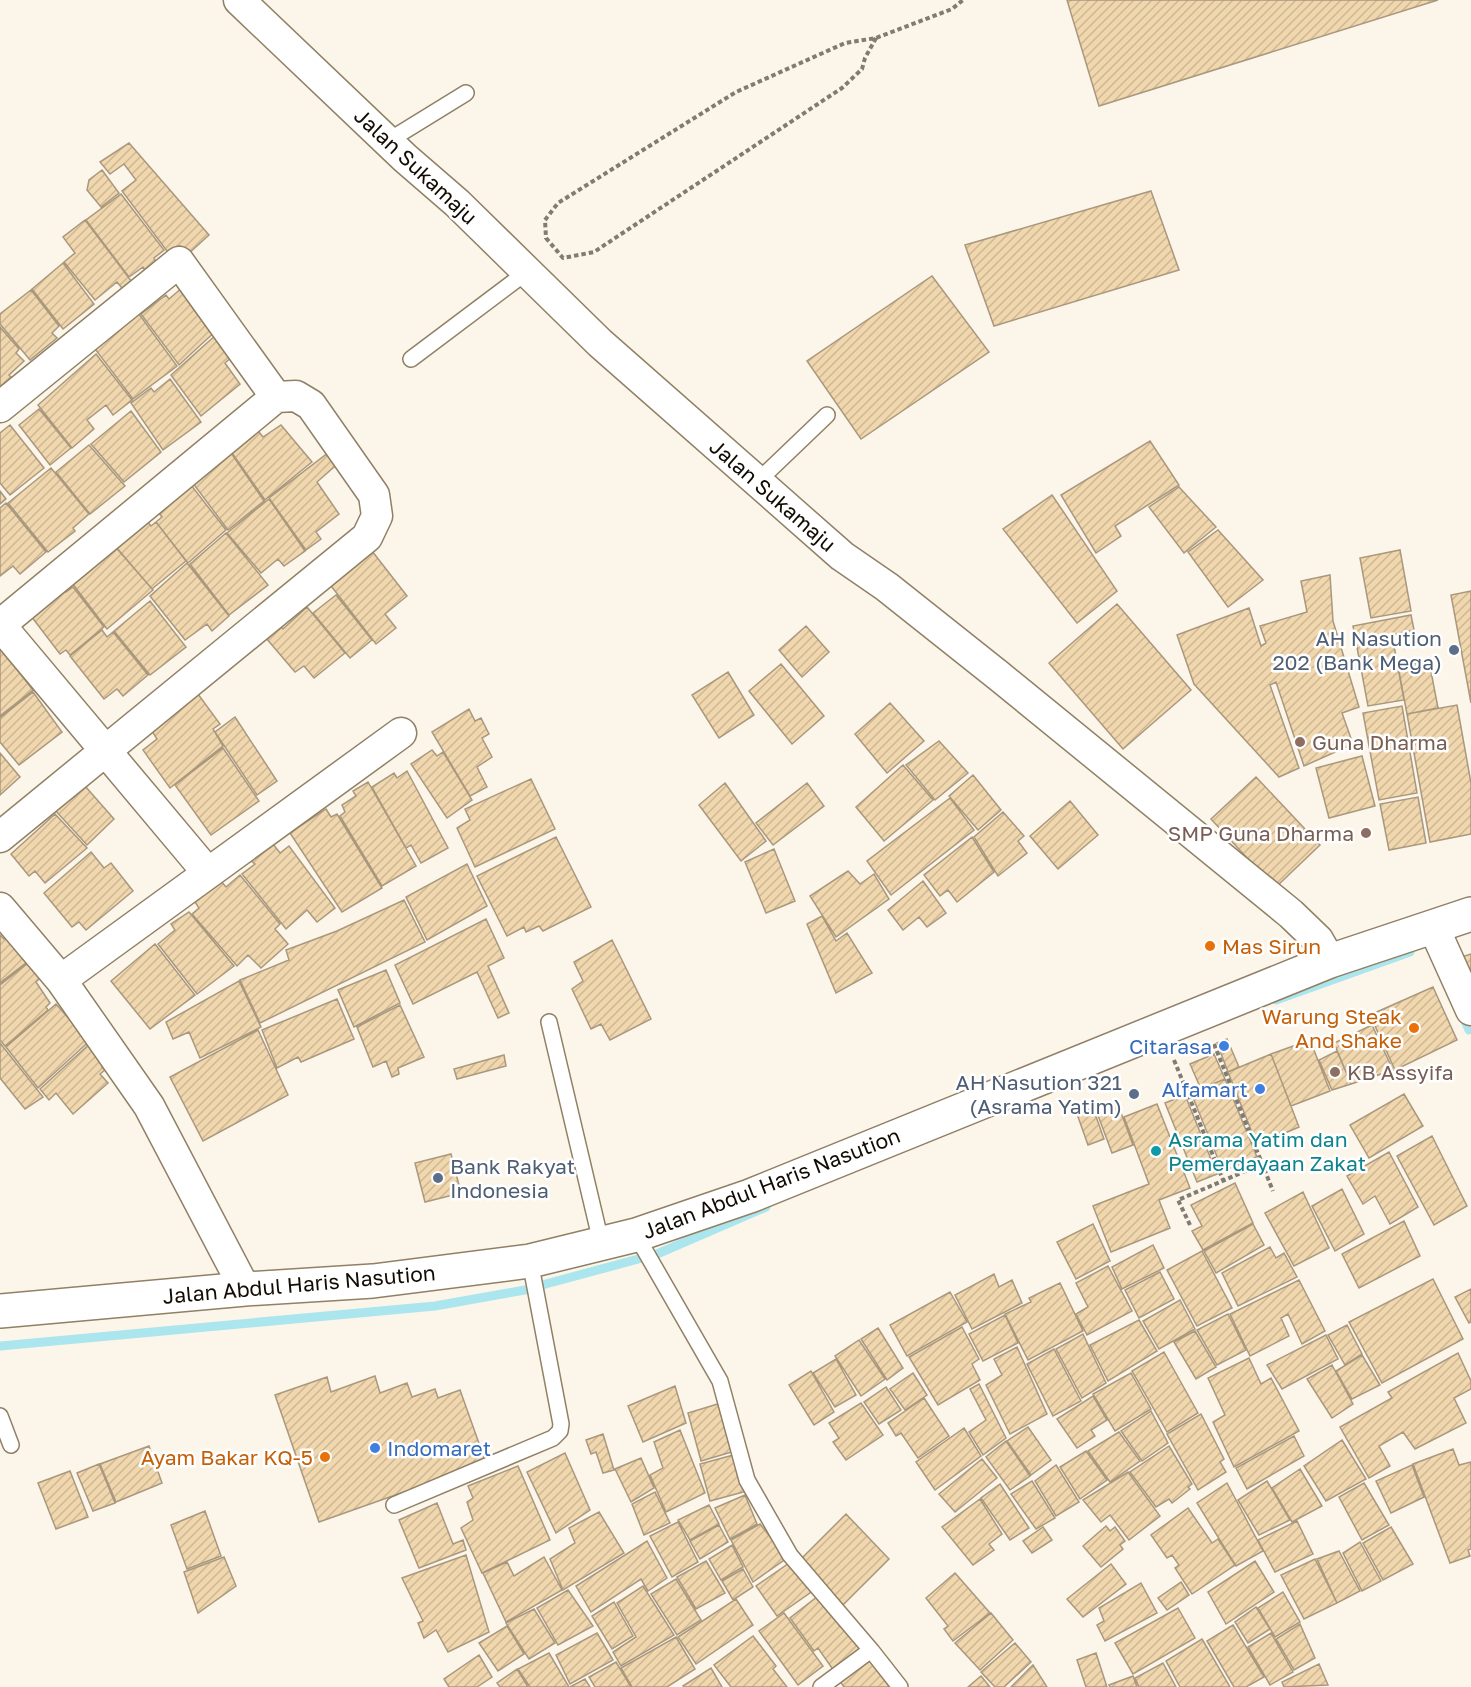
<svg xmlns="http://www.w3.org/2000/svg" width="1471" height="1687" viewBox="0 0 1471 1687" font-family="'Golos Text',sans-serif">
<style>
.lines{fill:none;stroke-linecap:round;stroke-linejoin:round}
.stream{stroke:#abe6ef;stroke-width:9}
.building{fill:url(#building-hatch);stroke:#a9987d;stroke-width:1.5}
.service-casing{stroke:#908065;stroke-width:18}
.minor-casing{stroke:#908065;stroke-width:33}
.trunk-casing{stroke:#908065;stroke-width:36}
.path{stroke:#817b71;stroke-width:4;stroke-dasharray:4.5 3;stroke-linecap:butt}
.service{stroke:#fff;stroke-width:15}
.minor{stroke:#fff;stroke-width:30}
.trunk{stroke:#fff;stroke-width:33}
.service-dot{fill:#5c6f8a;stroke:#fff;stroke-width:2}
.education-dot{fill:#8d6e63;stroke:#fff;stroke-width:2}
.food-dot{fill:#e8710a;stroke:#fff;stroke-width:2}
.shop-dot{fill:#3f7fe0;stroke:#fff;stroke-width:2}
.culture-dot{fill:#0f9aa8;stroke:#fff;stroke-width:2}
.labels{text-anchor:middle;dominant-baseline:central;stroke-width:5;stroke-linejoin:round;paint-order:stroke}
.street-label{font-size:21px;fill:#110b03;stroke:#fff}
.service-label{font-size:21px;fill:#4e5e75;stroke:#fff;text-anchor:end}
.education-label{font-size:21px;fill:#785e54;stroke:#fff;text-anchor:start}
.food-label{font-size:21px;fill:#c56008;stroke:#fff;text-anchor:end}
.shop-label{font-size:21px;fill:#366cbe;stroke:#fff;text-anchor:end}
.culture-label{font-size:21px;fill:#0d838f;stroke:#fff;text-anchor:start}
</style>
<defs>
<pattern id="building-hatch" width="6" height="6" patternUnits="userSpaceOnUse" patternTransform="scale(1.5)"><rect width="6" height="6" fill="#f1d7ae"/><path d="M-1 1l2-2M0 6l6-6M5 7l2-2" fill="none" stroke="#ceb794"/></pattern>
</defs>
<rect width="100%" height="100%" fill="#fcf5e9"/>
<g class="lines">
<!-- stream -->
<path class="stream" d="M1276 1000 1410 952
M1462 1014 1469 1030
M657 1254 766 1207
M542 1285 642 1258
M0 1346 435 1306 525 1290"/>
</g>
<!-- building -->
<path class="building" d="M1067 0H1438L1099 106Z
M129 143 209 235 187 255 180 246 170 255 122 191 136 180 124 164 110 174 100 162Z
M102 170 119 193 101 207 87 190 89 180Z
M1151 191 1179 270 994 326 965 245Z
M121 194 164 250 154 258 157 264 146 272 143 267 129 277 86 220Z
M85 220 135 286 126 293 117 282 95 300 64 262 75 253 63 237Z
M63 263 94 304 63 329 32 289Z
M932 276 989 352 861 439 807 361Z
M183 287 219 328 179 365 141 314 166 295 169 299Z
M31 290 59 326 52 333 57 338 30 360 0 324V314Z
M136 310 177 366 133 399 92 345Z
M0 327 19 349 16 353 24 361 9 375 12 378 0 389Z
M217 334 234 355 225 363 240 384 201 416 171 375Z
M96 354 132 400 113 415 106 405 87 420 94 429 72 448 38 405Z
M170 379 201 422 163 450 131 403 151 388 154 392Z
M39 409 71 448 50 465 19 425Z
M131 411 161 452 124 482 91 444Z
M251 422 263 437 281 425 312 462 265 500 225 443Z
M10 425 44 468 10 495 0 483V433Z
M1150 441 1179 485 1115 526 1121 536 1096 553 1061 495Z
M89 445 125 486 90 514 56 472Z
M227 447 264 501 228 530 189 478Z
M328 453 335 466 317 482 339 514 316 532 321 539 306 550 269 498Z
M51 468 89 514 73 528 75 531 48 552 8 503Z
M191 485 226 530 188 563 156 522 162 517 159 513Z
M1179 487 1216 527 1184 553 1149 507Z
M0 491 6 499 0 504Z
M1052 495 1117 591 1077 623 1003 529Z
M269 499 305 551 284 566 278 559 261 573 227 533Z
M6 503 46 552 20 574 13 566 0 576V508Z
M146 520 151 526 156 522 186 561 152 589 116 547Z
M1218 530 1263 580 1228 607 1188 552Z
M226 533 268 585 229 615 190 564Z
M112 543 153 590 107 629 69 579Z
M1400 550 1411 611 1371 618 1360 558Z
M372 551 407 596 385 614 396 628 376 644 325 578 341 565 348 572Z
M187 563 229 616 212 631 207 624 185 640 150 596Z
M1330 575 1333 621 1359 707 1342 713 1353 744 1304 766 1276 682 1270 685 1299 768 1279 777 1194 684 1177 635 1249 608 1261 646 1266 643 1260 626 1307 612 1301 581Z
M61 585 66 592 73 587 104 627 70 655 66 650 60 654 28 612Z
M1471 591V703L1451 595Z
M336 595 372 640 350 658 313 613Z
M150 601 186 647 150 675 114 631Z
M1117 604 1191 690 1123 749 1049 663Z
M307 607 345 653 314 678 304 666 295 672 260 631 273 618 283 629Z
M1411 615 1414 630 1392 635 1404 700 1368 706 1353 626Z
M806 626 829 652 802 677 779 650Z
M102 630 107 637 113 632 148 675 123 696 117 689 104 699 70 656Z
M1 649 33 690 0 716V650Z
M1429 661 1438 708 1407 714 1398 666Z
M781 664 824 716 792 744 749 691Z
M728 672 754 715 719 738 692 695Z
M195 690 220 724 213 729 223 746 170 788 143 750 157 739 150 728Z
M33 692 62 732 19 765 0 742V718Z
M890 703 924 741 887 773 855 734Z
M1457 705 1471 783V834L1430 842 1407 714Z
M1402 706 1417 793 1379 800 1363 713Z
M469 709 475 721 481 718 489 734 482 738 492 757 477 767 487 787 470 796 432 732Z
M235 717 277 781 257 795 215 732Z
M939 741 968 773 935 800 906 765Z
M223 748 259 801 211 835 175 785Z
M432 750 437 756 443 752 472 800 447 818 411 764Z
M0 753 20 777 0 795Z
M1362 756 1375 806 1329 818 1316 768Z
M903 765 933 800 884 841 856 807Z
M407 771 448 848 421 863 411 845 406 848 372 787 394 773 397 778Z
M973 775 1001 810 978 830 949 796Z
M1256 777 1320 845 1275 888 1211 819Z
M531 779 555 829 475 867 457 828 470 820 465 809Z
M368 782 416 866 382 886 340 816 345 812 342 805 356 796 353 791Z
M725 783 766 841 741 861 699 805Z
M807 783 824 806 773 845 756 823Z
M85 786 114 819 87 845 54 809 70 793 74 797Z
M1418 797 1426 843 1389 850 1380 804Z
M950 798 974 830 891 895 867 861Z
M1070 801 1098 835 1058 869 1030 836Z
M326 809 331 817 337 814 382 888 342 912 290 833Z
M1003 812 1024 836 1018 841 1027 853 998 876 974 837Z
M55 814 87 848 45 883 35 871 29 876 11 854Z
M556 837 591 907 543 931 539 926 526 932 524 927 507 936 477 876Z
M972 837 994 872 957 902 948 890 940 896 924 875Z
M273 844 280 853 289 846 335 908 317 922 307 910 286 929 242 874 255 864 251 861Z
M774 849 795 901 766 913 745 862Z
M91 852 104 868 111 863 133 891 86 930 79 922 72 927 44 893Z
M467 864 487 906 427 940 406 897Z
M848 871 860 884 874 874 889 899 836 937 810 896Z
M240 875 280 924 275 929 288 944 261 968 248 955 237 966 192 914 199 908 195 902 221 881 226 887Z
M923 881 946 913 927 927 919 917 903 930 888 910Z
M404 900 425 942 260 1023 240 980 289 960 286 950 337 931Z
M189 912 234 966 197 994 158 944 175 930 171 924Z
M822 916 836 941 847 933 872 973 836 993 807 924Z
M486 919 504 958 488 966 509 1013 498 1018 477 972 413 1004 395 965Z
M0 935 4 939 7 937 31 959 0 983Z
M612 940 651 1019 610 1040 601 1024 591 1029 572 989 583 981 574 962Z
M155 944 195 995 150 1029 111 981Z
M1471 954V995L1455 959Z
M32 960 43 975 36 982 50 1003 46 1007 48 1010 5 1046 0 1040V985Z
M386 970 400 1003 354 1027 338 990Z
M239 981 261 1027 200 1058 189 1032 173 1039 166 1022Z
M1433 987 1457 1040 1395 1070 1370 1015Z
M337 999 354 1039 301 1062 298 1057 277 1068 262 1030Z
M56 1004 70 1020 76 1014 94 1037 38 1088 6 1047Z
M400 1005 424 1057 398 1068 399 1074 392 1077 386 1061 373 1067 357 1027Z
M1372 1025 1393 1070 1351 1084 1334 1043Z
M258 1030 288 1095 203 1141 170 1077Z
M95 1039 111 1058 102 1067 105 1070 100 1074 108 1083 73 1114 56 1093 49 1100 40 1089Z
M1227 1039 1239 1067 1228 1072 1217 1043Z
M1310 1040 1330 1091 1291 1106 1271 1054Z
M0 1043 43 1097 25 1109 0 1078Z
M1337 1051 1351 1084 1332 1090 1319 1060Z
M1214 1054 1225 1079 1201 1089 1190 1064Z
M1271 1054 1299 1127 1257 1145 1228 1072Z
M504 1055 506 1066 457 1079 454 1069Z
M1225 1079 1257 1157 1223 1171 1191 1093Z
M1404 1094 1423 1126 1369 1158 1350 1125Z
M1185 1095 1217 1174 1197 1182 1165 1103Z
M1117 1102 1133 1145 1112 1153 1096 1110Z
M1157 1104 1190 1188 1159 1200 1170 1228 1111 1252 1093 1206 1149 1184 1124 1117Z
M1093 1108 1104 1139 1088 1145 1077 1114Z
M1432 1136 1467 1206 1434 1225 1397 1156Z
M1389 1152 1418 1207 1390 1224 1375 1196 1363 1204 1347 1176Z
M451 1154 461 1193 425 1202 415 1163Z
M1235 1183 1253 1223 1203 1250 1192 1231 1202 1226 1191 1205Z
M1342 1189 1364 1234 1335 1251 1312 1206Z
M1303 1192 1329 1248 1294 1266 1265 1213Z
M1404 1221 1420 1256 1359 1288 1342 1254Z
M1093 1224 1110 1261 1076 1279 1057 1242Z
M1253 1224 1264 1245 1216 1273 1204 1251Z
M1153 1245 1164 1268 1122 1289 1112 1267Z
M1270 1247 1276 1258 1284 1253 1297 1277 1238 1306 1222 1273Z
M1202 1251 1232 1308 1197 1326 1167 1270Z
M1108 1266 1132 1311 1087 1335 1076 1314 1088 1307 1076 1283Z
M1160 1272 1174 1299 1139 1318 1125 1290Z
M994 1274 999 1287 1012 1280 1022 1303 972 1329 955 1295Z
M1433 1279 1463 1339 1382 1383 1349 1322Z
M1299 1280 1325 1331 1302 1344 1288 1314 1281 1318 1289 1336 1250 1356 1230 1314Z
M1060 1283 1083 1331 1028 1360 1005 1314 1031 1302 1029 1298Z
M1471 1289V1322L1469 1323 1455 1297Z
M950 1292 967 1322 907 1356 890 1325Z
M1180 1300 1195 1329 1159 1349 1143 1321Z
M1228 1314 1246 1350 1217 1365 1197 1330Z
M1005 1315 1018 1343 983 1361 969 1334Z
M1139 1320 1157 1351 1108 1381 1090 1345Z
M1347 1325 1362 1354 1345 1365 1328 1335Z
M962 1327 979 1359 972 1364 980 1380 938 1405 909 1357Z
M878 1328 903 1368 887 1380 861 1339Z
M1195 1331 1216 1367 1196 1379 1174 1342Z
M1083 1334 1106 1383 1082 1398 1056 1349Z
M1326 1335 1338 1359 1282 1389 1267 1365Z
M859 1340 885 1379 861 1396 835 1356Z
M1017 1347 1047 1414 1010 1434 986 1385 1002 1375 994 1359Z
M1054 1349 1081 1401 1053 1416 1027 1364Z
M1164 1352 1198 1413 1167 1432 1132 1371Z
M1458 1353 1471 1381V1389L1454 1398 1466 1423 1415 1449 1403 1432 1379 1446 1390 1466 1369 1478 1340 1427 1392 1398 1388 1392Z
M1362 1355 1380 1385 1352 1399 1336 1371Z
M1249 1358 1261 1384 1271 1378 1299 1431 1234 1467 1213 1422 1225 1415 1208 1378Z
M836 1359 856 1395 835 1407 813 1373Z
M1332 1365 1353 1404 1332 1418 1307 1379Z
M811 1371 834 1412 814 1425 789 1385Z
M913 1373 927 1395 905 1410 890 1389Z
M1131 1373 1151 1409 1115 1431 1093 1394Z
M375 1376 380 1393 407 1383 412 1397 435 1389 438 1398 460 1390 486 1463 319 1522 275 1395 327 1377 331 1392Z
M979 1384 1006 1438 983 1455 969 1432 986 1420 970 1389Z
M675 1386 686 1423 643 1442 628 1406Z
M886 1387 901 1410 879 1424 864 1402Z
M1093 1396 1107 1420 1091 1430 1095 1436 1077 1448 1057 1419Z
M924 1398 949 1436 918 1458 901 1433 896 1436 888 1423Z
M721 1403 735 1451 701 1461 688 1413Z
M861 1403 883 1435 846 1460 833 1442 839 1438 829 1423Z
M1151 1411 1168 1443 1142 1461 1121 1431Z
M1201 1414 1224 1459 1220 1462 1226 1472 1198 1490 1167 1434Z
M1028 1427 1051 1460 1031 1475 1007 1441Z
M964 1428 981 1456 935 1490 916 1462Z
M680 1430 705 1493 666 1512 650 1475 663 1468 654 1442Z
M1119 1432 1140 1461 1110 1482 1088 1451Z
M603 1434 614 1470 603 1473 596 1452 591 1454 586 1440Z
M1294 1436 1304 1456 1247 1489 1236 1468Z
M1342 1440 1366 1479 1326 1501 1304 1466Z
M1006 1441 1030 1476 1010 1490 986 1457Z
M149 1446 162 1483 116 1502 100 1464Z
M1169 1446 1192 1484 1188 1487 1190 1489 1172 1503 1169 1499 1156 1507 1130 1472Z
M1453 1449 1459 1465 1471 1462V1549L1468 1550 1470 1556 1450 1563 1413 1464Z
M1086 1451 1107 1480 1080 1499 1060 1467Z
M565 1453 590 1510 556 1533 527 1472Z
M737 1454 747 1491 710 1501 700 1464Z
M641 1458 654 1488 631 1502 615 1469Z
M982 1459 997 1478 955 1512 939 1494Z
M99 1464 115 1503 93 1511 77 1473Z
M1056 1465 1079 1502 1056 1516 1035 1481Z
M1412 1465 1424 1497 1391 1513 1376 1481Z
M518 1466 550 1540 482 1573 461 1528 473 1520 467 1502 473 1498 468 1486Z
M1300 1469 1322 1506 1292 1522 1272 1488Z
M70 1471 88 1517 56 1529 38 1483Z
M1128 1472 1160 1516 1129 1540 1110 1515 1101 1522 1083 1500Z
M1032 1481 1055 1518 1036 1529 1011 1494Z
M1267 1481 1290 1520 1259 1535 1238 1500Z
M1227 1483 1263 1551 1236 1566 1197 1503Z
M1364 1483 1389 1525 1362 1540 1339 1497Z
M1000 1484 1029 1528 1010 1540 981 1498Z
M655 1492 670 1523 644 1535 632 1504Z
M745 1495 757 1524 730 1539 715 1508Z
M980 1499 1002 1534 989 1544 994 1550 973 1565 942 1527Z
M437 1503 453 1544 463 1540 466 1550 419 1568 399 1520Z
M709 1505 719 1524 690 1540 678 1520Z
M1188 1508 1212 1543 1218 1539 1235 1565 1192 1594 1175 1568 1179 1565 1172 1555 1167 1558 1151 1535Z
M205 1511 221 1556 187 1569 171 1525Z
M599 1512 624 1553 563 1590 550 1559 575 1543 569 1528Z
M846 1514 889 1559 843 1605 801 1559Z
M1297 1521 1313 1554 1275 1572 1258 1540Z
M678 1522 698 1562 672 1577 650 1536Z
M760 1524 787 1558 753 1582 731 1540Z
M719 1525 728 1542 700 1559 690 1541Z
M1106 1526 1110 1531 1115 1527 1125 1541 1120 1545 1123 1549 1101 1567 1083 1546Z
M1043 1527 1052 1540 1032 1553 1023 1541Z
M1391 1527 1413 1564 1383 1580 1363 1543Z
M647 1541 667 1578 648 1591 641 1579 591 1612 576 1586Z
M1360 1542 1381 1581 1362 1591 1343 1553Z
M732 1545 743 1567 721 1580 709 1559Z
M1339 1551 1360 1591 1337 1603 1317 1559Z
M466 1555 489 1632 448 1652 436 1630 424 1638 418 1623 423 1621 402 1578Z
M224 1557 236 1586 198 1613 184 1572Z
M544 1557 562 1590 506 1622 483 1573 507 1562 514 1576Z
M1315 1559 1337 1603 1304 1619 1281 1575Z
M706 1561 725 1593 696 1609 677 1577Z
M792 1561 814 1590 777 1616 756 1586Z
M1255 1561 1274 1592 1226 1624 1208 1592Z
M1111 1564 1126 1584 1083 1617 1067 1599Z
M743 1569 753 1587 733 1600 722 1581Z
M955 1573 990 1613 953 1641 944 1629 948 1626 926 1598Z
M676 1579 701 1620 677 1635 651 1594Z
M1181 1582 1189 1595 1167 1610 1158 1598Z
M1141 1583 1157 1613 1105 1641 1097 1625 1104 1621 1099 1608Z
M643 1586 674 1635 621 1666 613 1652 636 1637 617 1603Z
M568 1590 593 1626 558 1645 537 1608Z
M1283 1592 1300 1622 1275 1637 1258 1608Z
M818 1596 840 1626 845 1622 865 1648 834 1671 818 1648 814 1651 790 1618Z
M736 1599 753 1625 696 1664 678 1637Z
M614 1602 633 1636 612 1649 592 1616Z
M1256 1607 1270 1629 1248 1643 1235 1622Z
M1178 1608 1195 1638 1133 1674 1115 1643Z
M534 1609 555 1643 529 1659 506 1623Z
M784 1613 823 1666 798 1685 759 1631Z
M991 1613 1013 1640 980 1670 955 1643Z
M1300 1624 1315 1658 1294 1670 1276 1639Z
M1233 1625 1264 1677 1246 1687H1234L1207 1641Z
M507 1626 524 1654 498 1671 479 1643Z
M597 1633 613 1660 570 1684 556 1655Z
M1271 1633 1293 1672 1270 1685 1248 1647Z
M753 1636 776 1666 773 1669 787 1687H731L714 1665Z
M676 1637 695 1669 667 1687H632L621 1668Z
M1202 1639 1230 1687H1180L1166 1661Z
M1015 1643 1031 1662 1004 1687H995L981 1672Z
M872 1652 897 1687H844L837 1677Z
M549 1653 569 1687H530L518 1669Z
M1096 1653 1107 1687H1086L1077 1660Z
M479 1655 492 1677 477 1687H449L444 1679Z
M616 1662 631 1687H595L589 1677Z
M1163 1663 1176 1687H1139L1135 1678Z
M1319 1664 1328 1685 1284 1687 1282 1682Z
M1033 1665 1047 1687H1011Z
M711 1668 722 1687H684L683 1686Z
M517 1669 528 1687H500L497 1683Z
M981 1676 990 1687H968Z
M1133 1676 1137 1687H1110L1109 1685Z
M585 1679 590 1687H570Z"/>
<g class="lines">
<!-- service casing -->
<g class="service-casing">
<path id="service" d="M388 141 466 93
M411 359 528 271
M757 482 827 415
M549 1022 601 1242
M636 1235 720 1381 747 1480 790 1555 871 1650 900 1687
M0 1416 11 1445
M394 1505 553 1438 560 1431 561 1424 530 1261
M821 1687 871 1650"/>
</g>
<!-- minor casing -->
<g class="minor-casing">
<path id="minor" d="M239 0 405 158 457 203 600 343 842 556 887 587 999 676 1291 914 1318 940 1330 961
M0 407 179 262 276 397
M0 625 208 873
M0 837 367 537 377 516 374 495 311 405 296 396 276 397 0 625
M0 908 61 980 149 1106 245 1289
M1433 926 1471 1010
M61 980 401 733"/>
</g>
<!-- trunk casing -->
<g class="trunk-casing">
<path id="trunk" d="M0 1311 245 1289 373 1281 530 1261 636 1235 750 1196 1330 961 1471 914"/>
</g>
<!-- path -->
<path class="path" d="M876 38 865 58 862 69 842 88 594 252 563 258 546 238 545 220 558 203 736 92 845 43 876 38 952 9 963 0
M1214 1044 1273 1191
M1174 1060 1223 1180
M1190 1225 1178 1200 1262 1164"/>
<!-- service -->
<use href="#service" class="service"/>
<!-- minor -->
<use href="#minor" class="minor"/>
<!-- trunk -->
<use href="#trunk" class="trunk"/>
</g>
<!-- markers -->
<g class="service-dot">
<circle cx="1454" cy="650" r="6"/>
<circle cx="1134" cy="1094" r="6"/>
<circle cx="438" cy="1178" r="6"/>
</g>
<g class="education-dot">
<circle cx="1300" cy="742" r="6"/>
<circle cx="1366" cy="833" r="6"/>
<circle cx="1335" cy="1072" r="6"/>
</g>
<g class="food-dot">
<circle cx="1210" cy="946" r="6"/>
<circle cx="1414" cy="1028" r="6"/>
<circle cx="325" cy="1457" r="6"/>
</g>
<g class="shop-dot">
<circle cx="1224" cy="1046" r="6"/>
<circle cx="1260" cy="1089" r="6"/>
<circle cx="375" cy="1448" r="6"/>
</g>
<circle class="culture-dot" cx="1156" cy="1151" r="6"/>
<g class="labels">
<!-- street labels -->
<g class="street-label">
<text transform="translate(416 166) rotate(43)">Jalan Sukamaju</text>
<text transform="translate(773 495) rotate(41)">Jalan Sukamaju</text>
<text transform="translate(771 1183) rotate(-21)">Jalan Abdul Haris Nasution</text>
<text transform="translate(299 1284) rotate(-5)">Jalan Abdul Haris Nasution</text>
</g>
<!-- service labels -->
<g class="service-label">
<text x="1442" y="638">AH Nasution<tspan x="1442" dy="24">202 (Bank Mega)</tspan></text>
<text x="1122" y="1082">AH Nasution 321<tspan x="1122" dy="24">(Asrama Yatim)</tspan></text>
<text x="450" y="1166" text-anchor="start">Bank Rakyat<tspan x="450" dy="24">Indonesia</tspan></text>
</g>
<!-- education labels -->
<g class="education-label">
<text x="1312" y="742">Guna Dharma</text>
<text x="1354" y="833" text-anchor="end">SMP Guna Dharma</text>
<text x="1347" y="1072">KB Assyifa</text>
</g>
<!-- food labels -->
<g class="food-label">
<text x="1222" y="946" text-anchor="start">Mas Sirun</text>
<text x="1402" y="1016">Warung Steak<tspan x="1402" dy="24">And Shake</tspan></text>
<text x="313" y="1457">Ayam Bakar KQ-5</text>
</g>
<!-- shop labels -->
<g class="shop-label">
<text x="1212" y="1046">Citarasa</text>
<text x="1248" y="1089">Alfamart</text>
<text x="387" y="1448" text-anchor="start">Indomaret</text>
</g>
<!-- culture labels -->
<g class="culture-label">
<text x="1168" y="1139">Asrama Yatim dan<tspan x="1168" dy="24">Pemerdayaan Zakat</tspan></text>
</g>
</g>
</svg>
